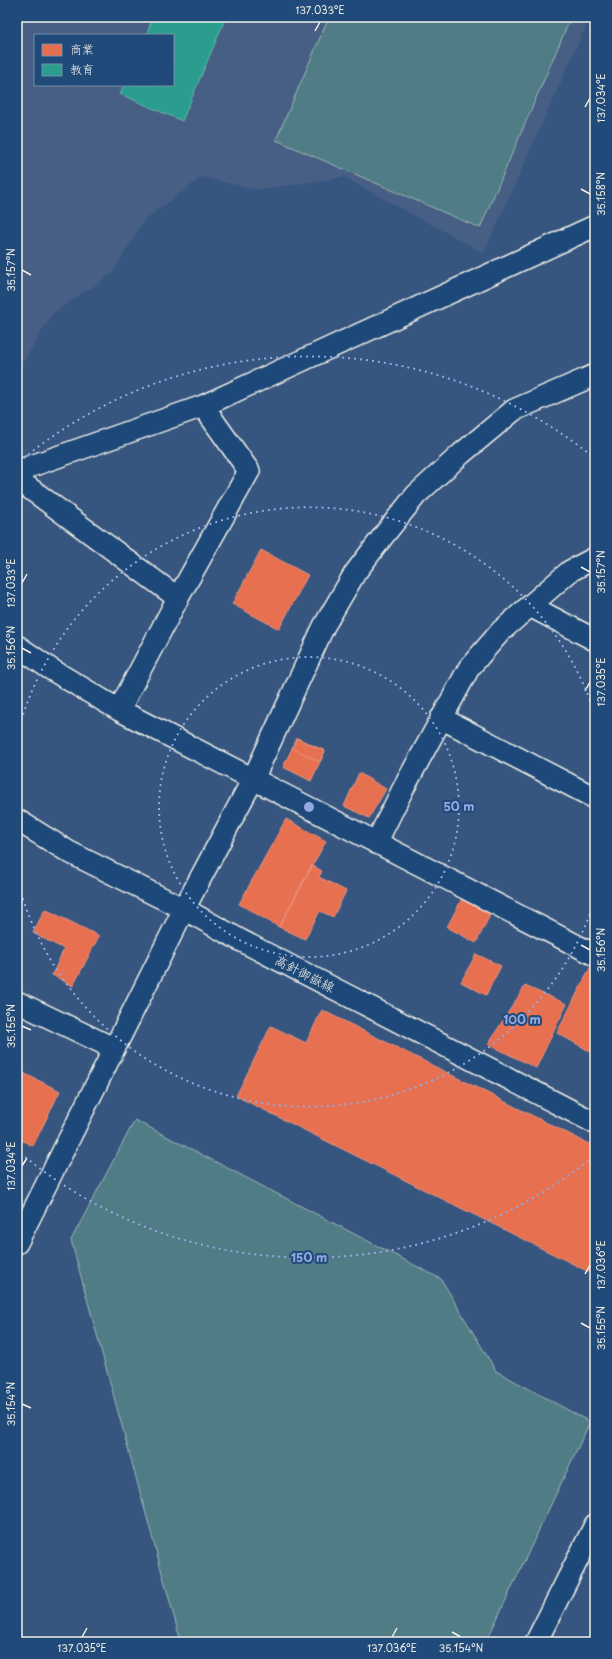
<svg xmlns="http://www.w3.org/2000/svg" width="612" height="1659" viewBox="0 0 612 1659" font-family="'Playpen Sans','Klee One',sans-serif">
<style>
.built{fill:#465f84;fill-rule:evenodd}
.green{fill:#4f7c85;stroke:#a2b6b6}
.shops{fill:#e76f51;stroke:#eb967e}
.schools{fill:#2a9d8f;stroke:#67b6aa}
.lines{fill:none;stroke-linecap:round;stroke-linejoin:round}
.minor-casing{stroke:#f4f1e8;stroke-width:24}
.minor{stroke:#1f4a7a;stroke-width:21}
.ticks{fill:none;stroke:#f4f1e8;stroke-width:1.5}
.ring{fill:none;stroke:#93a8e1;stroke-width:2;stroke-dasharray:2 4}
.labels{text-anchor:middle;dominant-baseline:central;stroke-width:4;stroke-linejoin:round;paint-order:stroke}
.street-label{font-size:13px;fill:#f4f1e8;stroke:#1f4a7a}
.centre{fill:#93a8e1;stroke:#1f4a7a;stroke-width:2}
.ring-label{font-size:12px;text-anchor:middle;font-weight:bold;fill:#93a8e1;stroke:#1f4a7a;stroke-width:4;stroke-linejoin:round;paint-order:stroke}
.neatline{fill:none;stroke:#f4f1e8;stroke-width:1.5}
.ticks-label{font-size:10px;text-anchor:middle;fill:#f4f1e8}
</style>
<rect width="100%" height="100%" fill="#365680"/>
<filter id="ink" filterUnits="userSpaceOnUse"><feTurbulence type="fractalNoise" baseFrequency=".025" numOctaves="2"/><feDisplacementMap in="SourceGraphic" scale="8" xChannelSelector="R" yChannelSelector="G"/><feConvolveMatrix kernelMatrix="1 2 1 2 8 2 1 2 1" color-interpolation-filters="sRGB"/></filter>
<g filter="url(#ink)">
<!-- built -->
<path class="built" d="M17 17H590L484 253 343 177 257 190 202 177 144 220 112 274 53 313 17 373ZM35 35H173V85H35Z"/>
<!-- green -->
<path class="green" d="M329 17H571L480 228 276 140Z
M135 1120 441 1279 496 1371 590 1422 486 1642H181L71 1240Z"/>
<!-- shops -->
<path class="shops" d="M261 550 308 575 279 629 232 604Z
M297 738 325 751 311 781 283 767Z
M297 738 325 751 320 762 292 748Z
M359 773 386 789 369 818 344 806Z
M286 819 326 841 279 927 239 904Z
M312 865 322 871 319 877 346 891 333 917 320 911 305 939 279 927Z
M466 891 495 905 476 943 447 927Z
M45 909 99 936 73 986 52 975 64 949 33 933Z
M476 954 501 966 486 995 461 982Z
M591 966 595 968V1054L557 1033Z
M525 986 567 1004 536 1068 488 1044Z
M322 1010 595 1147V1180L592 1186 595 1187V1264L591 1273 236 1096 271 1026 306 1043Z
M17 1070 60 1091 33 1146 17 1138Z"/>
<!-- schools -->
<path class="schools" d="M153 17H226L182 121 120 94 124 85H173V35H146Z"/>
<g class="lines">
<!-- minor casing -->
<g class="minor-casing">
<path id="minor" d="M17 471 203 406 595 226
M17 479 178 598
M530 606 595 640
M17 646 49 668 119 710 595 955
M119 710 178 598 249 471 203 406
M441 718 595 798
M17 820 69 852 184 909 240 940 595 1123
M376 843 403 789 469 668 501 631 570 571 595 558
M17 1002 113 1048
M17 1243 184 909 253 779 324 626 355 573 384 535 416 495 461 454 514 410 595 375
M536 1642 595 1525"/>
</g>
<!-- minor -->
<use href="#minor" class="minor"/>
</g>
</g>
<!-- ticks -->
<path class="ticks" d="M315 31 320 22M585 107 590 98M581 189 590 194M22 270 31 275M581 567 590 572M22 583 27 574M22 648 31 653M585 691 590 682M581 945 590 950M22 1026 31 1030M22 1166 27 1158M585 1274 590 1265M581 1323 590 1328M22 1404 31 1408M452 1632 461 1637M82 1637 87 1628M392 1637 397 1628"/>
<!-- distance rings -->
<g class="ring">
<circle cx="309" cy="807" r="150"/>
<path d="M594 903A301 301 0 0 1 18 882M18 732A301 301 0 0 1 594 711"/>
<path d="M593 1157A451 451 0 0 1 19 1152M19 462A451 451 0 0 1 593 457"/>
</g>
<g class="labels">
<!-- street labels -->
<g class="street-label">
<text transform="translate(305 973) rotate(27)">高針御嶽線</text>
</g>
</g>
<circle cx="309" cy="807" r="6" class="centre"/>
<g class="ring-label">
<text x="459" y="811">50 m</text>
<text x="522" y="1024">100 m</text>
<text x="309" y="1262">150 m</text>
</g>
<!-- margin -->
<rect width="612" height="1659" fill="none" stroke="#1f4a7a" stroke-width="44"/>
<!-- legend -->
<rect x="34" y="34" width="140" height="52" fill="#1f4a7a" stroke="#748da6"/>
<rect x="42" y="44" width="20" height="12" fill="#e76f51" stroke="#748da6"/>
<text x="70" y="54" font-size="12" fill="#f4f1e8">商業</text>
<rect x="42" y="64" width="20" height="12" fill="#2a9d8f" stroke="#748da6"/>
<text x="70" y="74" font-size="12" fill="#f4f1e8">教育</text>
<rect x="22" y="22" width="568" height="1615" class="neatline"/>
<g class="ticks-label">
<text x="320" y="14">137.033°E</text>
<text transform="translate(601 98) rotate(-90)" y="4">137.034°E</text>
<text transform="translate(601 194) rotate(-90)" y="4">35.158°N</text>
<text transform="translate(11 270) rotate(-90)" y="4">35.157°N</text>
<text transform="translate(601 572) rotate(-90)" y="4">35.157°N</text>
<text transform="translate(11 583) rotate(-90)" y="4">137.033°E</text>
<text transform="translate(11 648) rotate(-90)" y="4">35.156°N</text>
<text transform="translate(601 682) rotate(-90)" y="4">137.035°E</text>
<text transform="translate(601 950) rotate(-90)" y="4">35.156°N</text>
<text transform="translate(11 1026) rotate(-90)" y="4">35.155°N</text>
<text transform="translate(11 1166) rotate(-90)" y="4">137.034°E</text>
<text transform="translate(601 1265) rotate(-90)" y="4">137.036°E</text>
<text transform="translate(601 1328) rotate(-90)" y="4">35.155°N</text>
<text transform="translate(11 1404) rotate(-90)" y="4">35.154°N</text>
<text x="82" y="1652">137.035°E</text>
<text x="392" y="1652">137.036°E</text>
<text x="461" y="1652">35.154°N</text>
</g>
</svg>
